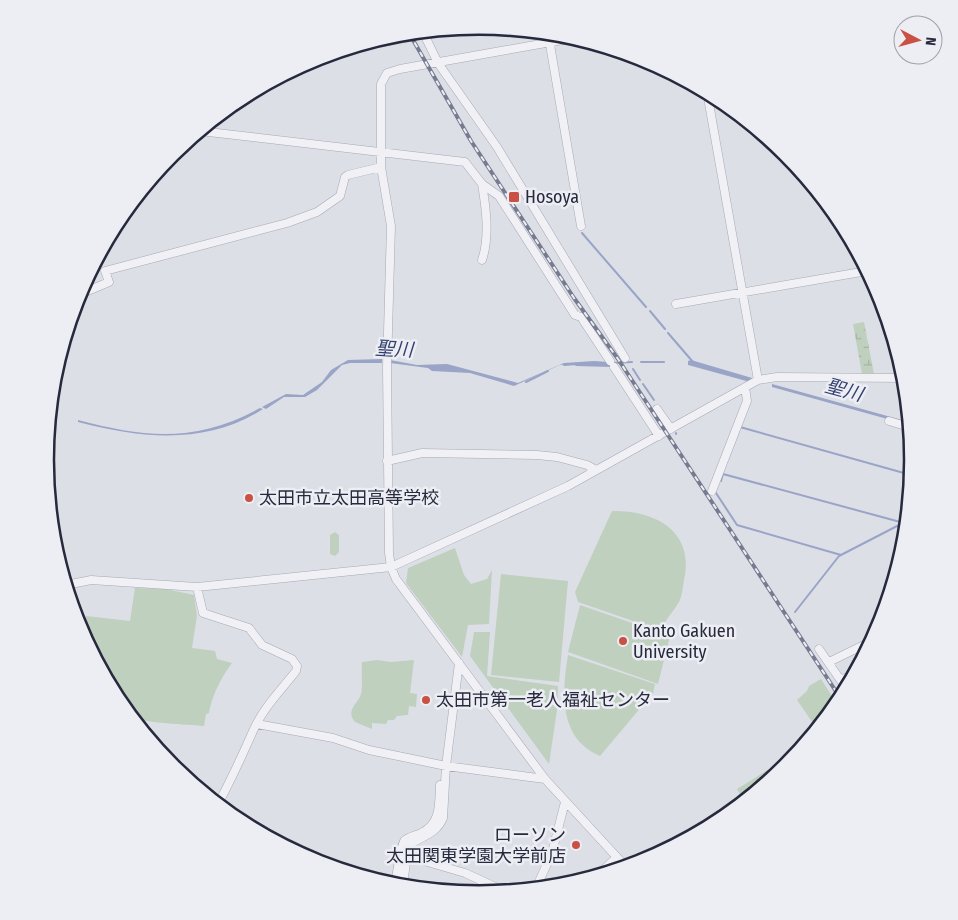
<svg xmlns="http://www.w3.org/2000/svg" width="958" height="920" viewBox="0 0 958 920" font-family="'Fira Sans Condensed','Noto Sans JP',sans-serif">
<style>
.grass{fill:#bfd0bf}
.wetland{fill:url(#wetland-marsh)}
.water{fill:#99a4c6}
.lines{fill:none;stroke-linecap:round;stroke-linejoin:round}
.stream{stroke:#99a4c6;stroke-width:2}
.minor-casing{stroke:#a6a9b4;stroke-width:9}
.minor{stroke:#f0f0f5;stroke-width:8}
.rail-casing{stroke:#777b90;stroke-width:4}
.rail{stroke:#edeef4;stroke-width:2;stroke-dasharray:5.5;stroke-linecap:butt}
.poi-dot{fill:#ca5044;stroke:#edeef4;stroke-width:2}
.labels{text-anchor:middle;dominant-baseline:central;stroke-width:5;stroke-linejoin:round;paint-order:stroke}
.poi-label{font-size:18px;fill:#272a3d;stroke:#edeef4;text-anchor:start}
.water-label{font-size:19px;font-style:italic;fill:#333f6f;stroke:#edeef4}
.rim{fill:none;stroke:#272a3d;stroke-width:2.5}
</style>
<defs>
<pattern id="wetland-marsh" width="20" height="14" patternUnits="userSpaceOnUse" patternTransform="scale(1.25)"><rect width="20" height="14" fill="#bfd0bf"/><path d="M1 5h8M5 5V1M11 12h8M15 12V8" fill="none" stroke="#a4b3a5"/></pattern>
</defs>
<rect width="100%" height="100%" fill="#dddfe7"/>
<!-- grass -->
<path class="grass" d="M612 511C655 510 695 531 684 580 683 587 682 596 679 602 672 614 666 617 662 631L578 602 575 592Z
M335 532 339 535V552L335 556 330 554V535Z
M455 548 464 575 471 584 487 579 492 570 489 624 468 625 462 657 406 583 408 568Z
M501 574 568 581 559 682 491 675Z
M135 588 166 589 194 595 197 616 192 648 215 651 217 659 232 663C221 678 212 695 209 713L206 714 204 726C186 724 146 724 131 716 119 710 95 657 87 643V635L82 632 86 616 130 621Z
M580 605 670 636 658 684 568 652Z
M474 632H490L487 676 558 686 557 710 549 764 470 656Z
M568 655 655 684 653 693 600 756C558 739 562 691 568 655Z
M377 660 391 662 414 660 410 693 417 694 416 707 409 706 408 715 397 716 394 720H388L386 724 372 723V729L355 722C345 710 358 704 361 694 363 685 361 672 362 662Z
M821 679 837 704 817 729 797 700 807 691 809 686Z
M769 769 773 777 744 801 737 789Z"/>
<!-- wetland -->
<path class="wetland" d="M864 322 874 374H862L853 324Z"/>
<!-- water -->
<path class="water" d="M382 359V363H350L342 365 317 390 305 397H284L266 409 262 407 286 394 303 395 322 382 331 370 348 360Z
M390 360 417 365 447 364 518 383 564 363 594 361 608 362 611 367 576 366 573 364 560 365 514 386 470 373 432 371 428 368 390 363Z
M691 360 752 378 750 382 688 365V361Z
M772 384 909 422V425L772 387Z
M260 408 263 409C207 446 139 438 78 422V420C146 438 196 443 260 408Z"/>
<g class="lines">
<!-- stream -->
<path class="stream" d="M582 233 646 307
M650 311 665 329
M668 333 693 362
M641 362H664
M611 363 632 362
M564 365 577 364
M633 369 640 380
M526 382 548 371
M643 384 654 400
M740 427 911 475
M676 434V433
M723 474 904 523
M721 481 723 474
M716 493 737 525 841 555
M906 522H907
M795 612 839 556 901 524"/>
<!-- minor casing -->
<g class="minor-casing">
<path id="minor" d="M423 32 438 63 497 147 625 358
M548 33 581 226
M574 38 400 69 387 73 381 84V167L391 226 387 367 389 553 391 567 396 579 545 779 626 867
M311 60H323
M707 92 758 380
M200 131 465 162 482 184 499 196 575 315 581 317 610 361
M482 260C490 236 486 208 482 184
M78 295 109 282 105 271 287 223 317 212 340 196 345 177 348 175 381 167
M676 304 867 271
M614 367 659 436
M657 409 671 429
M889 421 909 427
M387 461 422 453 537 455 557 457 587 465 596 470
M712 491 747 401 745 387
M66 585 91 580 197 587 391 567 568 486 758 380 777 377 905 378
M197 587 203 613 249 628 262 645 292 659 297 666 296 671C281 690 263 708 253 731 242 756 231 780 218 804
M819 649 846 688
M829 662 872 641
M840 679 852 677
M257 724 333 738 369 750 446 766 545 779
M407 856 465 873 504 891
M598 875 617 857
M395 885C396 879 401 843 404 841 407 837 417 835 421 833 441 824 439 804 440 785H442
M403 886 408 846C421 836 436 835 443 818L446 766 459 663
M536 888 552 853 565 802"/>
</g>
<!-- minor -->
<use href="#minor" class="minor"/>
<!-- rail casing -->
<g class="rail-casing">
<path id="rail" d="M409 33 471 141 574 298 618 359 841 699"/>
</g>
<!-- rail -->
<use href="#rail" class="rail"/>
</g>
<!-- markers -->
<g class="poi-dot">
<rect x="508" y="191" width="12" height="12" rx="2.5"/>
<circle cx="249" cy="498" r="5"/>
<circle cx="623" cy="641" r="5"/>
<circle cx="426" cy="700" r="5"/>
<circle cx="576" cy="845" r="5"/>
</g>
<g class="labels">
<!-- poi labels -->
<g class="poi-label">
<text x="525" y="197">Hosoya</text>
<text x="259" y="498">太田市立太田高等学校</text>
<text x="633" y="631">Kanto Gakuen<tspan x="633" dy="21">University</tspan></text>
<text x="436" y="700">太田市第一老人福祉センター</text>
<text x="566" y="835" text-anchor="end">ローソン<tspan x="566" dy="21">太田関東学園大学前店</tspan></text>
</g>
<!-- water labels -->
<g class="water-label">
<text transform="translate(394 349) rotate(3)">聖川</text>
<text transform="translate(844 390) rotate(15)">聖川</text>
</g>
</g>
<!-- crop -->
<path d="M0 0H958V920H0ZM54 460a425 425 0 1 1 850 0a425 425 0 1 1-850 0Z" fill="#edeef4" fill-rule="evenodd"/>
<path class="rim" d="M54 460a425 425 0 1 1 850 0a425 425 0 1 1-850 0Z"/>
<!-- north arrow -->
<g transform="translate(918 40) rotate(96)"><circle r="24" fill="#edeef4" stroke="#9ea0ab"/>
<path d="M0-4L9 19L0 12L-9 19Z" fill="#ca5044"/>
<text y="-8" font-size="14" font-weight="bold" text-anchor="middle" fill="#272a3d">N</text>
</g>
</svg>
